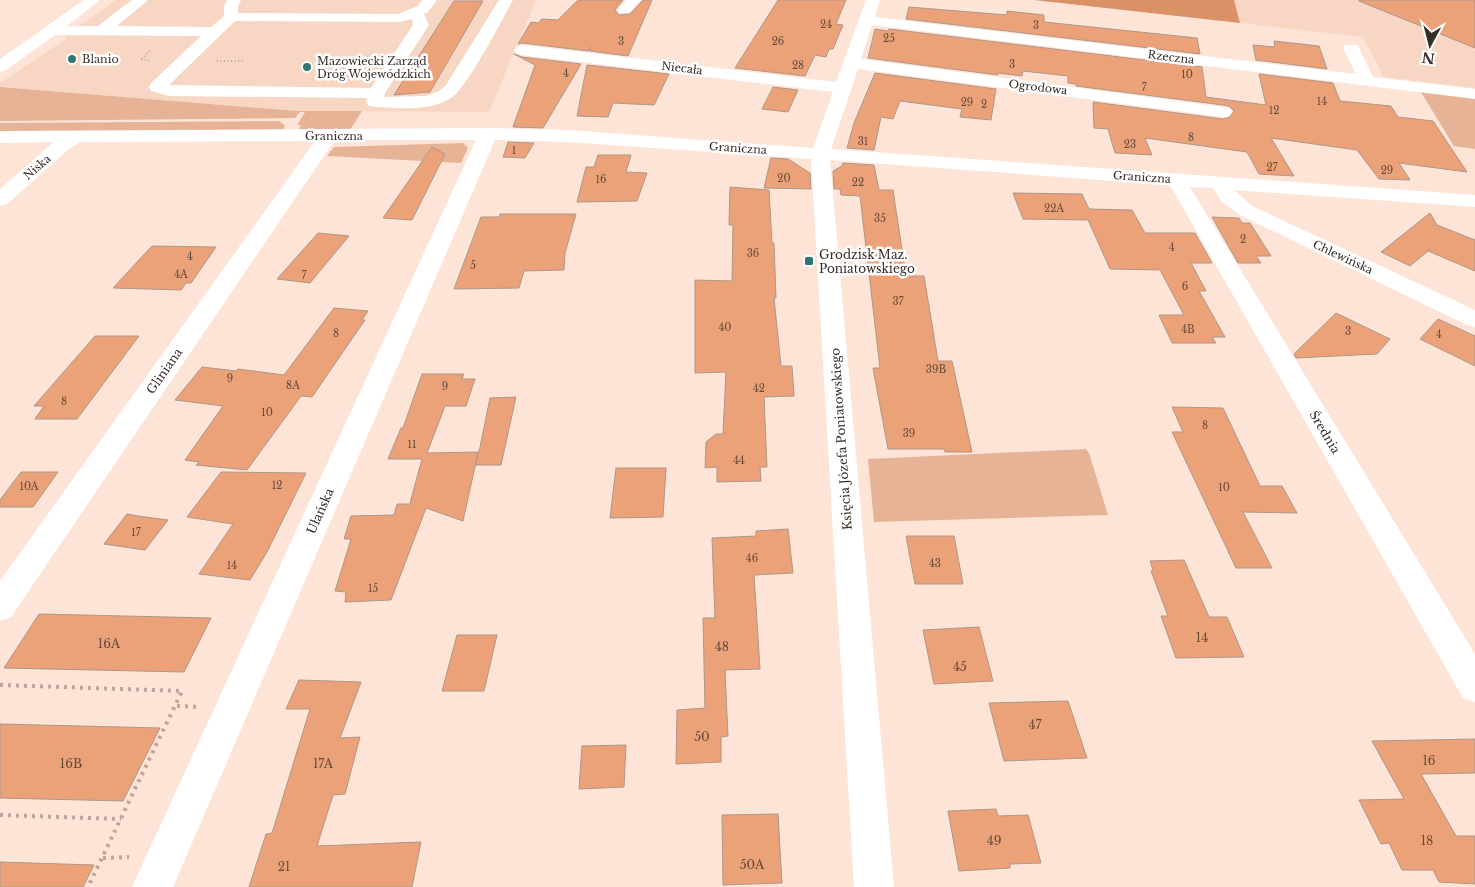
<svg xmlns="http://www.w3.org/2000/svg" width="1475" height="887" viewBox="0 0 1475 887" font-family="'Libre Baskerville',serif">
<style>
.built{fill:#f7d7c4}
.green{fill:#e6b397}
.forest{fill:#da9168}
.building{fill:#eca278;stroke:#ae9689}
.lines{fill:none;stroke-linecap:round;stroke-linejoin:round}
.path-far1{stroke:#bba69b;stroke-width:2;stroke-dasharray:1 2.5;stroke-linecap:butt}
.path{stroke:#bba69b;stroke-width:4;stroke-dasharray:3 5;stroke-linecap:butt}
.minor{fill:#fff;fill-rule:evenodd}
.poi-dot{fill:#2d7672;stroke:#fff;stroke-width:2}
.labels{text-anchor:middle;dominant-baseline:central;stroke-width:5;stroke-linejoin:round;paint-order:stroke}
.number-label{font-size:10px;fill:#644a3b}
.far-street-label{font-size:11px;fill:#372d27;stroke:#fff}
.far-poi-label{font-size:11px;fill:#372d27;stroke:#fff;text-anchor:start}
.poi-label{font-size:12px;fill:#372d27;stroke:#fff;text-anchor:start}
.street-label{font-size:12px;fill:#372d27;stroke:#fff}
.near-number-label{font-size:12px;fill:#644a3b}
</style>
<rect width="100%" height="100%" fill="#fee4d6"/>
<!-- built -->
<path class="built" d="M116 0H536L489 112 296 111 0 87V83L66 39V36Z
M1234 0H1475V88L1384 77 1363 37 1240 23Z"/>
<!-- green -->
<path class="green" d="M0 87 296 111H362L350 130 298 131 301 125H297L305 112H300L295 118 0 121Z
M1419 89 1475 97V149L1454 146Z
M279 121 285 126 282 131 0 132V123Z
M463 143 468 148 461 163 327 156 334 147Z
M1086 449 1089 453 1108 515 874 522 868 459Z"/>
<!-- forest -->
<path class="forest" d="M1034 0H1234L1240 23Z"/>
<!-- building -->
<path class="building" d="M578 0H623L615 10 619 15 630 14 643 0H652L628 56 590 51 591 47 589 51 522 43 518 44 531 22 538 23 542 19 558 20Z
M778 0H846L836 24 843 25 833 49H829L826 57 815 55 805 76 735 68Z
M1359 0H1475V48L1359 1Z
M454 1H483L430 92 394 95Z
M909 7 1007 15V11L1044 15V22L1197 38 1200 54 906 19Z
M875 29 888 31 889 29 1202 67 1206 97 1266 105 1259 74 1333 83 1340 101 1391 106 1398 117 1433 121 1467 172 1399 163 1410 180 1379 179 1357 150 1271 138 1294 176 1259 174 1247 152 1145 138 1152 155 1115 153 1108 129 1094 128 1093 102 1223 119 1230 117 1234 111 1229 106 1223 105 1076 86V84L1068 83V76L1023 71 1022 76 998 73V75L868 58Z
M1274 41 1319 46 1327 69 1256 60 1253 45 1275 47Z
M514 54 522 57 581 64 543 128 513 127 535 65Z
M587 65 669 74 654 105 613 103 608 117 577 116Z
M875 73 996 89 991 120 960 117 962 109 900 101 893 119 881 117 874 150 847 148 854 123Z
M773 87 798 90 788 112 762 109Z
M508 142 534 143 525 158 503 157Z
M432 147 445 154 412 220 383 218Z
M598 155H631L626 172 647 173 637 201 577 202 586 167H594Z
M771 158 788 159 810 173 811 189 764 188Z
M843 163 874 165 879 190H893L906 276H924L938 361H952L972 452H945L944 449H888L873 368H880L860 196 841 195 840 189H834L833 171 842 166Z
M730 187 769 190 772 243H774L776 298H774L781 366H792L794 396 764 397 767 467H760L761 481 717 482V467L705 468 706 442 716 434H723L726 372 695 373V280L732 281 733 225H729Z
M1013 193 1082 194 1089 209 1132 210 1145 233H1195L1212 263H1191L1206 291H1199L1225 337H1212L1216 343H1172L1159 315H1184L1160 270 1110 269 1088 220 1023 219Z
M1430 213 1437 225 1475 240V271L1428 251 1410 266 1381 252Z
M500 214H576L565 253 564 270 524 271 519 288 454 289 481 217H499Z
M1212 217 1239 218 1242 223H1250L1271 256H1256L1261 263H1238Z
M318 233 349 236 310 283 277 279Z
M152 246 216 247 191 283H186L181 290 113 288Z
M334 308 368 311 362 320H365L312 397 301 396 247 470 196 465 199 462 185 460 223 406 175 400 202 367 236 371 238 369 284 375Z
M1336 313 1390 339 1377 354 1296 358 1294 354Z
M1438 319 1475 336V366L1420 339Z
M95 336H139L77 419H35L44 406H34Z
M422 374H464L462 379H475L466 406H445L427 453 479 452 490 398 516 397 501 465H476L478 453 463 521 426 508 391 600 345 602 346 592 335 591 351 539H344L351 516 394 515 397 504H411L410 503 422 459H388L401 428H403Z
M1172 407 1223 408 1260 486H1282L1297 513 1243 512 1272 568H1236L1172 432H1183Z
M616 468H666L663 517 610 518Z
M21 472H58L33 507H0V500Z
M221 472 306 473 267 552 250 580 199 574 233 524 187 517Z
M127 514 138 516 168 520 145 550 104 544Z
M788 529 793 573 754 575 760 669 725 670 728 736 721 737V762L676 764 677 710 705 708 703 618H715L712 538 756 536V531Z
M906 536H954L963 584H915Z
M1184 560 1209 617H1227L1244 657 1176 658 1161 616H1168L1151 571 1153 570 1150 561Z
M39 614 211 618 184 672 4 668Z
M979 627 993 681 934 684 923 630Z
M457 635H497L484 691H442Z
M299 680 361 682 340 738 360 737 345 794 333 795 317 846 421 842 412 887H249L266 834 272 833 310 709H286Z
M1068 701 1087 758 1004 761 989 703Z
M0 724 160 728 123 801 0 798Z
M1475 739V773L1421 774 1456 836H1475V884L1439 882 1433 870H1402L1389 843 1381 844 1359 800 1404 799 1372 741Z
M626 745 624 787 579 789 582 746Z
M996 809 998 816 1028 815 1041 863 1010 864V868L959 871 948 811Z
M778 814 782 883 723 885 722 815Z
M0 862 94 865 83 887H0Z"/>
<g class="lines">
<!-- path-far1 -->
<path class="path-far1" d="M150 51 142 59 151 61
M217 61H244"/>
<!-- path -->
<path class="path" d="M0 685 182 691 88 887
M177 706 199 707
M0 815 121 819
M103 858 129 857"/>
<!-- minor -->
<path class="minor" d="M84 0H100L67 26H98L132 0H148L117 26 211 27 224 16V6L227 0H241L238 6V13L398 14 418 6 422 0H437L428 12 424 14 429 25 385 93 384 97 426 96 439 91 446 85 499 0H513C502 20 467 88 451 98 429 112 399 108 375 107L369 106 366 102 367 98 169 96 151 91 149 87 151 83 201 36 55 35 6 70 0 72V59ZM412 19 413 25 371 88 169 85 235 21 400 22Z
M626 0H641L629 13H619L617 10Z
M866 0H880L875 17 1356 74 1343 48 1345 45H1357L1359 48 1373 77 1475 89V99L872 25 861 59 1223 107 1229 108 1232 112 1229 116 1223 117 858 69 831 149 1475 195V207L1234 190 1252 206 1475 310V327L1467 325 1238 214 1221 201 1213 188 1190 187 1475 654V702L1463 698 1170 185 830 160 894 887H854L811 159 568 142 495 140 173 887H132L476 140H336L330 147 11 617 0 621V581L315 141 80 142 70 148 7 204 0 206V189L54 142 0 143V131L488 128 568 130 813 148 833 92 522 55 516 53 514 50 516 47 522 45 836 82Z"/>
</g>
<!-- markers -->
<g class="poi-dot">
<circle cx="72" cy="59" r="5"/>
<circle cx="307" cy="67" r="5"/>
<rect x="804" y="256" width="10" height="10" rx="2.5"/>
</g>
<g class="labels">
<!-- number labels -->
<g class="number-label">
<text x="826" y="24">24</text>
<text x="1036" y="25">3</text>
<text x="889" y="38">25</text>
<text x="621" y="41">3</text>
<text x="778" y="41">26</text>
<text x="1012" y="64">3</text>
<text x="798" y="65">28</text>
<text x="566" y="73">4</text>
<text x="1187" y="74">10</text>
<text x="1144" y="87">7</text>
<text x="1322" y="101">14</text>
<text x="967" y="102">29</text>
<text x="984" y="104">2</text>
<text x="1274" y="110">12</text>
<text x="1191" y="137">8</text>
<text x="863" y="141">31</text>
<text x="1130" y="144">23</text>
<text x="514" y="150">1</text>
<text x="1272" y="167">27</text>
<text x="1387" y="170">29</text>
<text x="784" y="178">20</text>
<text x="601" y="179">16</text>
<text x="858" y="182">22</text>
<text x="1054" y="208">22A</text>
<text x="880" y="218">35</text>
<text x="1243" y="239">2</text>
<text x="1172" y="247">4</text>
<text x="753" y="253">36</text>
<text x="190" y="256">4</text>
<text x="473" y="265">5</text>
<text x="181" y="274">4A</text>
<text x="304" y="275">7</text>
<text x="1185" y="286">6</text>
<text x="898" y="301">37</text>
<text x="725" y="327">40</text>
<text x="1188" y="329">4B</text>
<text x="1348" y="331">3</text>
<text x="336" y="333">8</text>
<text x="1439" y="334">4</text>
<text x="936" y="369">39B</text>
<text x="230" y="378">9</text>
<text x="293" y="385">8A</text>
<text x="445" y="386">9</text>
<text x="759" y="388">42</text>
<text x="64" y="401">8</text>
<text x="267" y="412">10</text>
<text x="1205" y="425">8</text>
<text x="909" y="433">39</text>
<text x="412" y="444">11</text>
<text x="739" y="460">44</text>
<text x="277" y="485">12</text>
<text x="29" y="486">10A</text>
<text x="1224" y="487">10</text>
<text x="136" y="532">17</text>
<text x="752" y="558">46</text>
<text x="935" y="563">43</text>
<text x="232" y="565">14</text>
<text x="373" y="588">15</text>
</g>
<!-- far-street labels -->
<g class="far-street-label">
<text transform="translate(1171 57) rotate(7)">Rzeczna</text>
<text transform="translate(682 68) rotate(7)">Niecała</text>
<text transform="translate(1038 87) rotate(7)">Ogrodowa</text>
<text x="334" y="136">Graniczna</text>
<text transform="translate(738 148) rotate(4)">Graniczna</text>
<text transform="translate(37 167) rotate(-41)">Niska</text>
<text transform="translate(1142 177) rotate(4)">Graniczna</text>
<text transform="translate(1343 257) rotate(25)">Chlewińska</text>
</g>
<!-- far-poi labels -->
<g class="far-poi-label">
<text x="82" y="59">Blanio</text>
<text x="317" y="61">Mazowiecki Zarząd<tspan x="317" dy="13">Dróg Wojewódzkich</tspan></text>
</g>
<!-- poi labels -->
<g class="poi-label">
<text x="819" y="254">Grodzisk Maz.<tspan x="819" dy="14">Poniatowskiego</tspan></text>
</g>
<!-- street labels -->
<g class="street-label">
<text transform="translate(164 371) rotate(-55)">Gliniana</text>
<text transform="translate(1325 432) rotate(59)">Średnia</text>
<text transform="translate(841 439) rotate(-94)">Księcia Józefa Poniatowskiego</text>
<text transform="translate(320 511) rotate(-66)">Ułańska</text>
</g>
<!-- near-number labels -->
<g class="near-number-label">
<text x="1202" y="637">14</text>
<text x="109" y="643">16A</text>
<text x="722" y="646">48</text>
<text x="960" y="666">45</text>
<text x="1035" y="724">47</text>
<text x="702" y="736">50</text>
<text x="1429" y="760">16</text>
<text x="71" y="763">16B</text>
<text x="323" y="763">17A</text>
<text x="994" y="840">49</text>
<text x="1427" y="840">18</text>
<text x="752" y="864">50A</text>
<text x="284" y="866">21</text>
</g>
</g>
<!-- north arrow -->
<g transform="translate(1430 45) rotate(187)" stroke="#ffffff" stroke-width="4" paint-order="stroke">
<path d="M0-4L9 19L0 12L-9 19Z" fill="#372d27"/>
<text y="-8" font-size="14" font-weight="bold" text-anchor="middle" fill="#372d27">N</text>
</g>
</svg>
